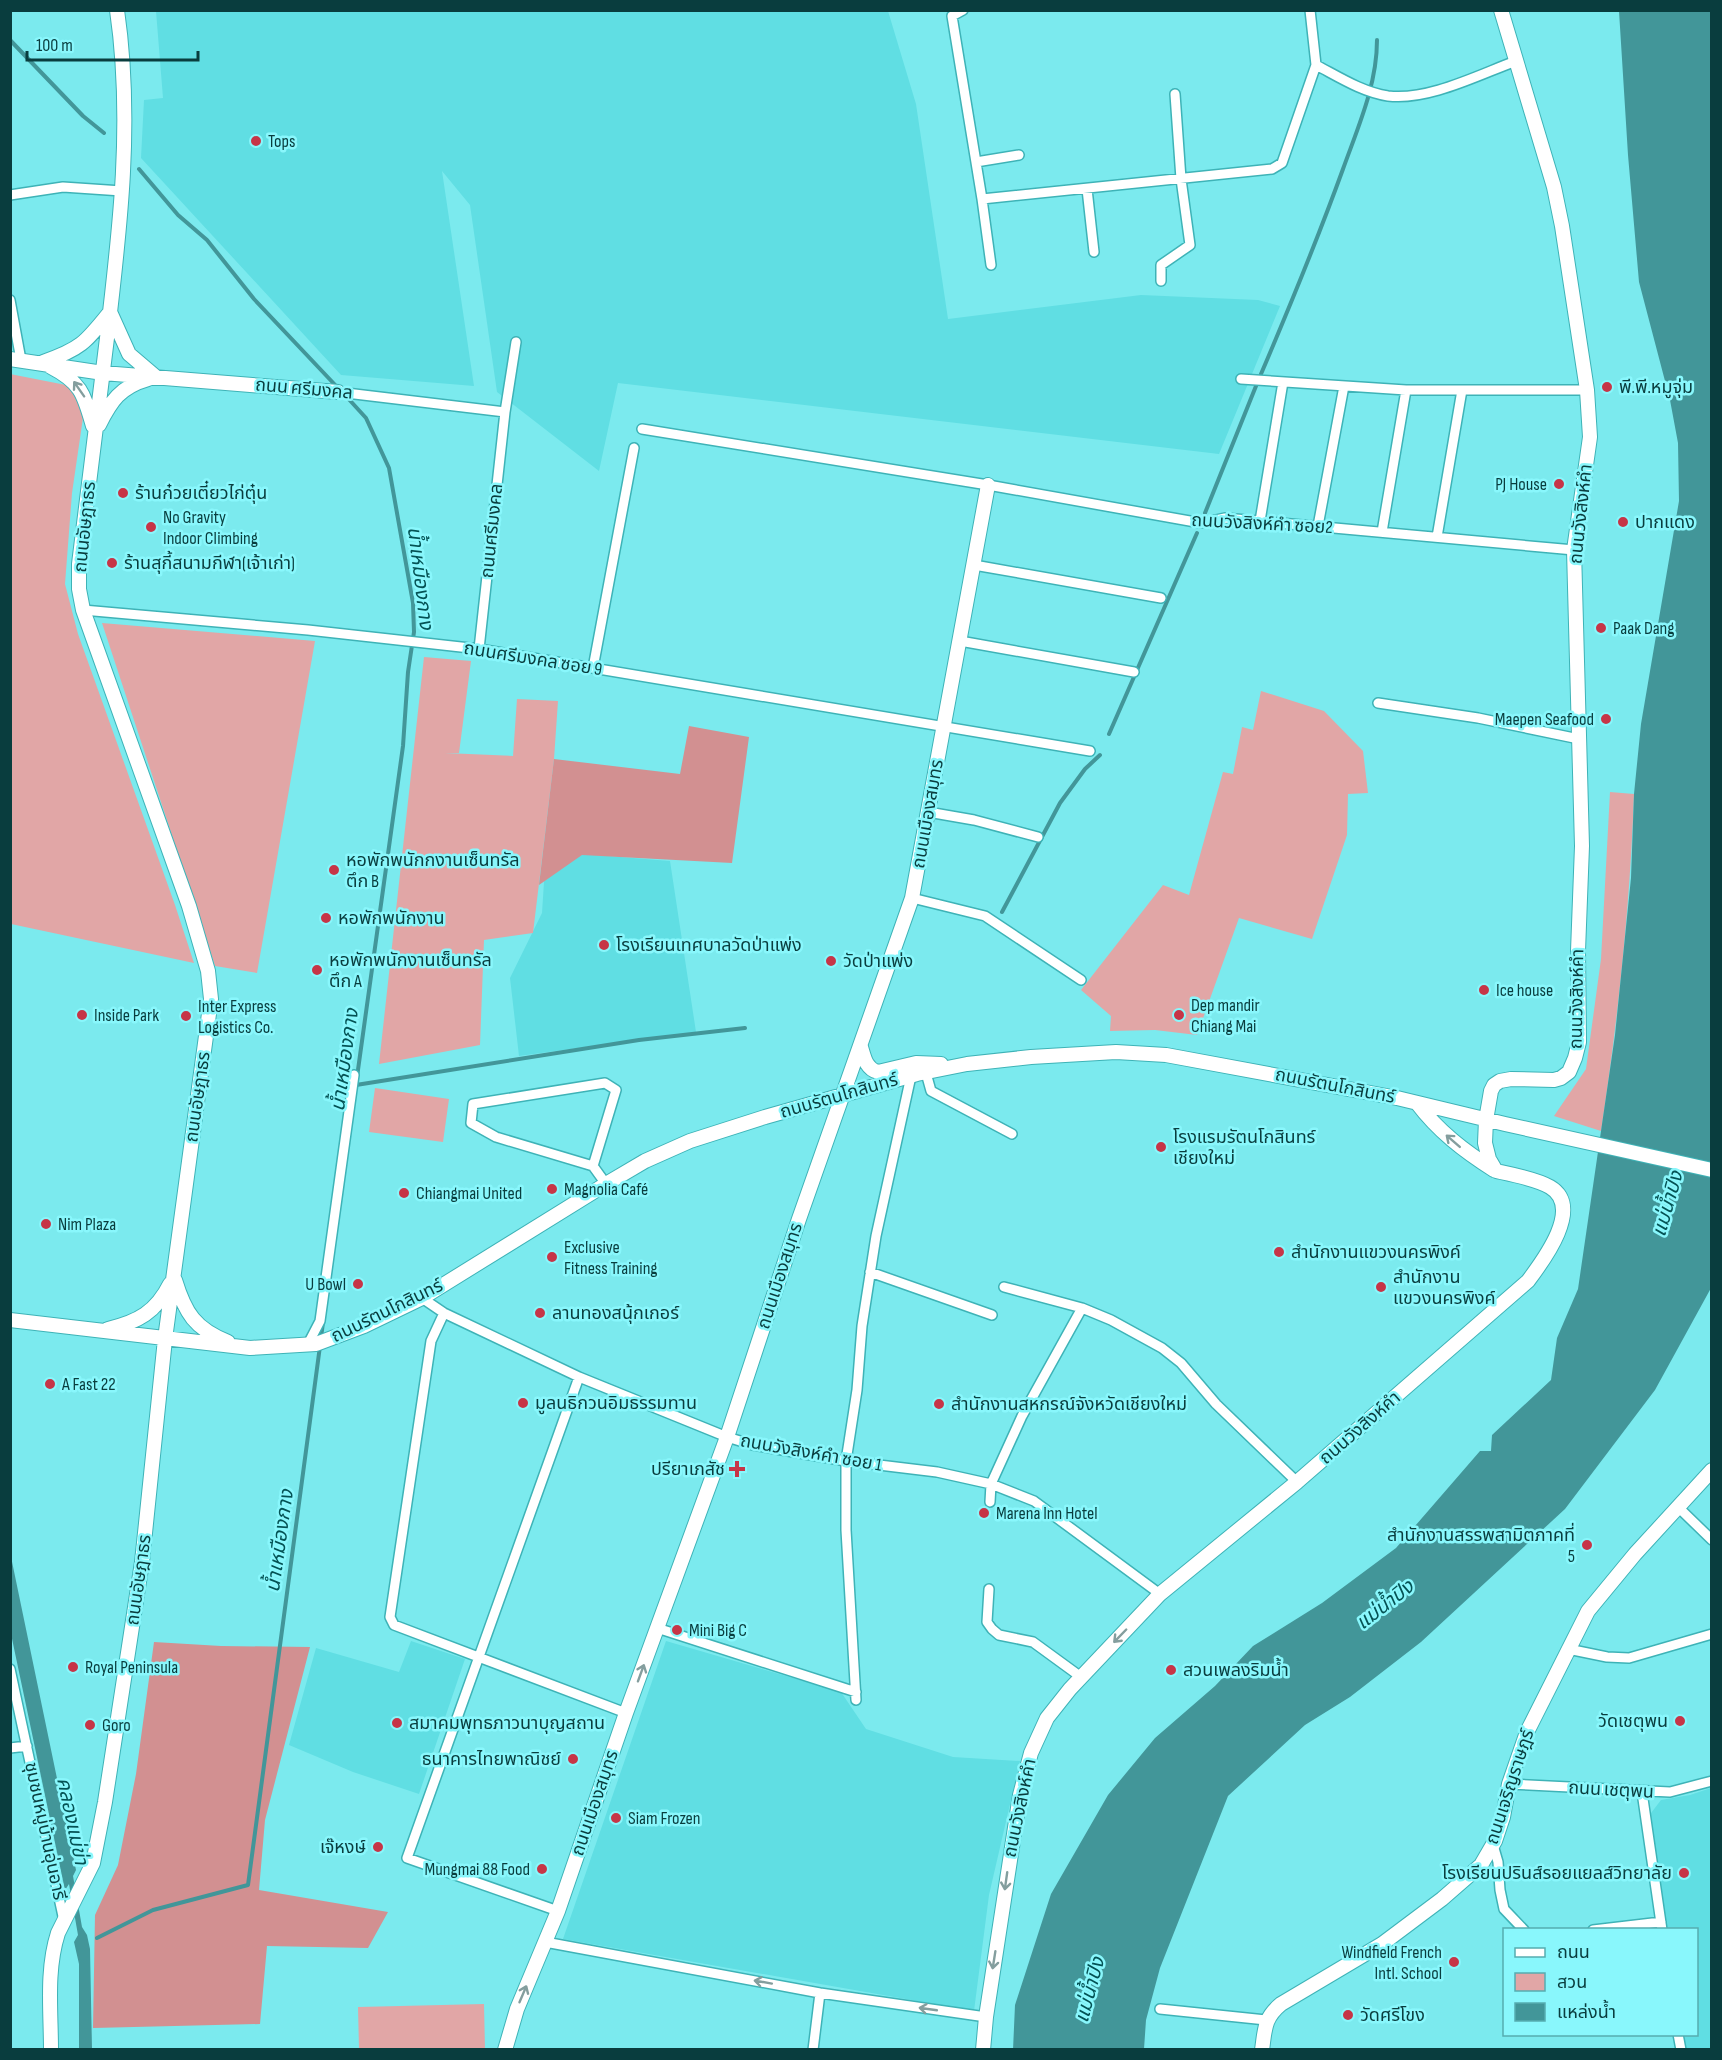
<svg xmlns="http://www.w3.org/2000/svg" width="1722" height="2060" viewBox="0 0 1722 2060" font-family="'Sofia Sans Condensed','Noto Sans Thai',sans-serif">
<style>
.built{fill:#60dee3}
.green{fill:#e1a6a6}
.forest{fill:#d29091}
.water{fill:#429699}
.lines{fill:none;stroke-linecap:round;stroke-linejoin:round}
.stream{stroke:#429699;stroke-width:4}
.street-casing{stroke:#3eb3b7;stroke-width:12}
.secondary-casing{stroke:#3eb3b7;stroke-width:16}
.street{stroke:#fff;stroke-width:9}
.secondary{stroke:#fff;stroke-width:14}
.oneway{stroke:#849e9e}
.poi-dot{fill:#c63547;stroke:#89f7fc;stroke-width:2}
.labels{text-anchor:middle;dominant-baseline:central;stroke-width:5;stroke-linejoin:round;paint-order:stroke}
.poi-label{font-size:18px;fill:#093d3e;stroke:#89f7fc;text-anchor:start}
.street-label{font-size:18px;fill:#093d3e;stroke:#89f7fc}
.water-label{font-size:20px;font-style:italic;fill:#045254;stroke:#89f7fc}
</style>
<rect width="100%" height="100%" fill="#7beaee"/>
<!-- built -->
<path class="built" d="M156 11H888L916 104 948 319 1141 295 1258 300 1280 306 1219 454 618 383 599 471 497 392 470 205 442 171 474 386 341 375 141 158 144 100 163 98Z
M546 851 670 861 696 1032 519 1056 510 978 542 913Z
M411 1641 465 1659 419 1794 353 1772 289 1745 316 1648 399 1672Z
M666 1641 841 1692 866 1729 953 1757 1020 1761 989 1895 974 2011 563 1939Z
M1711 1788V2049H1685L1682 2035 1696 2034V1930L1664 1929 1648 1817 1661 1800 1690 1795Z"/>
<!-- green -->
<path class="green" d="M10 374 71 386 85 404 72 493 65 584 78 634 175 905 194 963 11 924Z
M102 623 315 641 257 973 215 966Z
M424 657 471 661 459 753H445L513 756 517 699 558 701 554 759 533 933 484 940 480 1045 379 1064Z
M1261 691 1324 711 1363 751 1368 793 1348 794 1347 835 1312 939 1239 918 1197 1035 1155 1030 1110 1031 1111 1016 1081 990 1163 885 1189 895 1223 772 1233 774 1242 727 1253 730Z
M1610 792 1634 794C1630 907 1618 1019 1601 1131L1554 1116 1586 1069 1601 959Z
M375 1088 449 1099 443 1142 369 1132Z
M484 2004 485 2049H359L358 2007Z"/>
<!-- forest -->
<path class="forest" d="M689 726 749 737 732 863 582 855 539 885 554 759 680 774Z
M154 1642 221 1646 310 1647 265 1820 259 1890 388 1912 368 1948 267 1946 260 2024 93 2028 95 1915 118 1865 136 1774Z"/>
<!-- water -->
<path class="water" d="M1619 11H1711V1288L1655 1390 1565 1509 1421 1642 1350 1697 1305 1725 1228 1796 1160 1968 1146 2020 1144 2049 1013 2050 1015 2005 1051 1894 1108 1795 1155 1738 1215 1686 1253 1646 1322 1603 1396 1548 1480 1451H1491L1492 1435 1551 1380 1557 1338 1578 1289 1615 1035 1631 878 1634 794 1641 724 1679 501 1678 443 1670 400 1639 282 1628 155Z
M10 1552 76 1870 73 1876 82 1927 87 1935 90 1949 92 2049H79V1964L74 1942 78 1935 69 1884 65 1890 11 1634Z"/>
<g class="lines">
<!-- stream -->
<path class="stream" d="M10 40 83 116 104 133
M139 169 178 215 207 240 254 299 338 388
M1261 374C1290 306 1318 238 1343 169 1358 127 1377 85 1377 40
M345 395 366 418 389 468 413 603 414 632 408 672 403 746 357 1077
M1205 513 1256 386
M1109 734 1197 533
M1002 912 1060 803 1085 769 1100 755
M356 1085 639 1040 745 1028
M321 1338 323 1322
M97 1938 153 1910 248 1885 320 1346"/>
<!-- street casing -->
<g class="street-casing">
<path id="street" d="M963 10 952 16 982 199 991 265
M1310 10 1316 65C1339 77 1362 92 1388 96 1428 101 1478 75 1516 61
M976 162 1019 155
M1087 189 1094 252
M10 195 63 187 122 191
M982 199 1272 169 1282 163 1316 65
M1161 281V265L1190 245 1181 179 1175 94
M10 300 21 360
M1241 379 1406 390H1587
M338 392 505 412
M642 429 988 485 1201 523 1225 518 1574 550
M1260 521 1283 382
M1318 526 1344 386
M1382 532 1406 390
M1437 537 1462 390
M974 565 1161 598
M83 610 308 630 479 649 1090 751
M960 641 1134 672
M479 649 505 412 516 342
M593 668 634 448
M1378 703 1478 718 1579 739
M928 812 974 820 1038 837
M912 898 985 916 1081 980
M926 1073 931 1091 1012 1134
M593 1166 616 1090 605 1083 473 1104 471 1123 496 1137 593 1166 606 1184
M870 1272 992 1315
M1004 1287 1082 1308 1111 1320 1162 1348 1181 1363 1216 1404 1297 1482
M422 1298 444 1313 579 1377 727 1437 753 1445 846 1461 937 1472 991 1484 1034 1501 1160 1594
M444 1313 431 1341 390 1617 394 1625 626 1713
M308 1344 320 1321 354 1075
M990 1502 991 1484 1022 1416 1082 1308
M1678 1507 1712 1540
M989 1589 987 1622 992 1629 999 1635 1033 1642 1081 1677
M657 1628 856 1692
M1568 1649 1607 1657 1629 1658 1712 1634
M10 1669 64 1921
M856 1700 846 1530V1461L857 1390 862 1326 876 1236 911 1076
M10 1748 27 1746
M1509 1784 1670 1792 1712 1781
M1642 1792 1662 1930
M1493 1845 1498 1862 1500 1890 1504 1909 1524 1930
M558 1911 407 1858 579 1377
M1593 1930 1661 1922
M545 1942 820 1993 986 2017
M1160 2009 1266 2020
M1678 2034 1681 2050
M813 2050 820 1993"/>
</g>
<!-- secondary casing -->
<g class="secondary-casing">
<path id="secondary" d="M111 314 129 354 156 377
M10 359 103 373 338 392
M43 362C81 349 86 342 110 312
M51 367C82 383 84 395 93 426
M99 425C111 401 120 387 148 379
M861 1047C864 1057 866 1069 878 1072L916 1063 941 1064
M1417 1103C1438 1131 1464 1151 1494 1170
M175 1280C185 1313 195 1329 228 1342
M10 1320 250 1348 316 1344 364 1326 422 1298 606 1184 645 1161 690 1141 765 1117 917 1074 967 1064 1031 1057 1116 1052 1166 1055 1397 1098 1505 1124 1712 1170
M108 1329C138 1322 156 1312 170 1284
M51 2050C51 2011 46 1970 58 1933L93 1863 105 1802 142 1562 165 1339 211 999 208 971 189 906 83 610 79 589V564C88 489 98 413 107 338 120 229 133 120 117 10
M505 2050 517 2009 558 1911 626 1713 727 1437 799 1219 912 898 988 485
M983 2050 986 2017 1020 1795 1031 1753 1047 1718 1070 1689 1160 1594 1297 1482 1528 1281C1543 1261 1584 1207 1550 1187 1537 1179 1510 1174 1496 1171L1489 1159 1485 1143 1486 1120 1491 1091 1494 1085 1500 1081 1511 1079 1554 1080 1561 1078 1569 1072 1575 1058 1579 1042 1578 951 1582 846 1574 550 1590 437 1587 390 1562 226 1554 187 1501 10
M1262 2050C1265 2029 1264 2018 1281 2004L1382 1944 1442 1899 1481 1865 1495 1841 1503 1817 1509 1784 1527 1732 1588 1611 1635 1554 1712 1470"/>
</g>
<!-- street -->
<use href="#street" class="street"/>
<!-- secondary -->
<use href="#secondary" class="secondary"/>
</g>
<!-- one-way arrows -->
<defs><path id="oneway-shaft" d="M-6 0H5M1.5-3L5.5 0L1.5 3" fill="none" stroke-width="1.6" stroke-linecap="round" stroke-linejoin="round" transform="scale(1.5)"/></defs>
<g class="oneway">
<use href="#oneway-shaft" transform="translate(79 389) rotate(-125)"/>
<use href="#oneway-shaft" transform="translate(1453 1141) rotate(-139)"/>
<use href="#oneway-shaft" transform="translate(1120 1636) rotate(134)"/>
<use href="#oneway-shaft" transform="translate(641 1673) rotate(-70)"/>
<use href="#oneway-shaft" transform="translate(1006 1881) rotate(98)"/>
<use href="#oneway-shaft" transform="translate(994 1960) rotate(99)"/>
<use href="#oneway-shaft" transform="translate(763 1982) rotate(-170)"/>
<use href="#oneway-shaft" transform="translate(523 1994) rotate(-67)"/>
<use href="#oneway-shaft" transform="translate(928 2009) rotate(-172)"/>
</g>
<!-- markers -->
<g class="poi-dot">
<circle cx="256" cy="141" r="6"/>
<circle cx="1607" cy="387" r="6"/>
<circle cx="1559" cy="484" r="6"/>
<circle cx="123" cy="493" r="6"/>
<circle cx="1623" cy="522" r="6"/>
<circle cx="151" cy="527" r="6"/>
<circle cx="112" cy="563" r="6"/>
<circle cx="1601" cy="628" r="6"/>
<circle cx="1606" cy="719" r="6"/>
<circle cx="334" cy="870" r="6"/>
<circle cx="326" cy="918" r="6"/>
<circle cx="604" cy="945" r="6"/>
<circle cx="831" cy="961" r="6"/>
<circle cx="317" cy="970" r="6"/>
<circle cx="1484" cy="990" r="6"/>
<circle cx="82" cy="1015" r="6"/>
<circle cx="1179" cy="1015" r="6"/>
<circle cx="186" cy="1016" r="6"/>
<circle cx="1161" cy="1147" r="6"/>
<circle cx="552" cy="1189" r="6"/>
<circle cx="404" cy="1193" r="6"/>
<circle cx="46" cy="1224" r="6"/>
<circle cx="1279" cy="1252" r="6"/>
<circle cx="552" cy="1257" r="6"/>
<circle cx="358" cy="1284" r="6"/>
<circle cx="1381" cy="1287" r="6"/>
<circle cx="540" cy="1313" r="6"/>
<circle cx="50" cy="1384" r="6"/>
<circle cx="523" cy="1403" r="6"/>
<circle cx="939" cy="1404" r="6"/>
<path d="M734 1460h6v6h6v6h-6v6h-6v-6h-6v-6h6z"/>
<circle cx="984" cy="1513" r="6"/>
<circle cx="1587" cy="1545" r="6"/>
<circle cx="677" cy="1630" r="6"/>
<circle cx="73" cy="1667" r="6"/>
<circle cx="1171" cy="1670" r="6"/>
<circle cx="1680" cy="1721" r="6"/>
<circle cx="397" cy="1723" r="6"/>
<circle cx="90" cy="1725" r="6"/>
<circle cx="573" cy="1759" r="6"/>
<circle cx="616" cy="1818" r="6"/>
<circle cx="378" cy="1847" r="6"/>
<circle cx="542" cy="1869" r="6"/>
<circle cx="1684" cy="1873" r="6"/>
<circle cx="1454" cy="1962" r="6"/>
<circle cx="1348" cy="2015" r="6"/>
</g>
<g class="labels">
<!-- poi labels -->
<g class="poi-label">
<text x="268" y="141">Tops</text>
<text x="1619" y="387">พี.พี.หมูจุ่ม</text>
<text x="1547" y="484" text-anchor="end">PJ House</text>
<text x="135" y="493">ร้านก๋วยเตี๋ยวไก่ตุ๋น</text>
<text x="163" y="517">No Gravity<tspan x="163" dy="21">Indoor Climbing</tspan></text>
<text x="1635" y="522">ปากแดง</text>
<text x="124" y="563">ร้านสุกี้สนามกีฬา(เจ้าเก่า)</text>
<text x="1613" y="628">Paak Dang</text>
<text x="1594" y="719" text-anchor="end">Maepen Seafood</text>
<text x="346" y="860">หอพักพนักกงานเซ็นทรัล<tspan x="346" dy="21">ตึก B</tspan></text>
<text x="338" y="918">หอพักพนักงาน</text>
<text x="616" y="945">โรงเรียนเทศบาลวัดป่าแพ่ง</text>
<text x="329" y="960">หอพักพนักงานเซ็นทรัล<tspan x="329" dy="21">ตึก A</tspan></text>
<text x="843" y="961">วัดป่าแพ่ง</text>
<text x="1496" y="990">Ice house</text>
<text x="1191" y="1005">Dep mandir<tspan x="1191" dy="21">Chiang Mai</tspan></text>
<text x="198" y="1006">Inter Express<tspan x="198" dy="21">Logistics Co.</tspan></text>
<text x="94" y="1015">Inside Park</text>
<text x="1173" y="1137">โรงแรมรัตนโกสินทร์<tspan x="1173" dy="21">เชียงใหม่</tspan></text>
<text x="564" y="1189">Magnolia Café</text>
<text x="416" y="1193">Chiangmai United</text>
<text x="58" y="1224">Nim Plaza</text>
<text x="564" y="1247">Exclusive<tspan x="564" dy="21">Fitness Training</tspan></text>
<text x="1291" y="1252">สำนักงานแขวงนครพิงค์</text>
<text x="1393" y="1277">สำนักงาน<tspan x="1393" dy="21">แขวงนครพิงค์</tspan></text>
<text x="346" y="1284" text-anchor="end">U Bowl</text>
<text x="552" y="1313">ลานทองสนุ้กเกอร์</text>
<text x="62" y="1384">A Fast 22</text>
<text x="535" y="1403">มูลนธิกวนอิมธรรมทาน</text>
<text x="951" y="1404">สำนักงานสหกรณ์จังหวัดเชียงใหม่</text>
<text x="725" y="1469" text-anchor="end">ปรียาเภสัช</text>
<text x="996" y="1513">Marena Inn Hotel</text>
<text x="1575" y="1535" text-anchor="end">สำนักงานสรรพสามิตภาคที่<tspan x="1575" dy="21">5</tspan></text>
<text x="689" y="1630">Mini Big C</text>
<text x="85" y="1667">Royal Peninsula</text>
<text x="1183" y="1670">สวนเพลงริมน้ำ</text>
<text x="1668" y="1721" text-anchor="end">วัดเชตุพน</text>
<text x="409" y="1723">สมาคมพุทธภาวนาบุญสถาน</text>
<text x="102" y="1725">Goro</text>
<text x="561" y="1759" text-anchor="end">ธนาคารไทยพาณิชย์</text>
<text x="628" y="1818">Siam Frozen</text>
<text x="366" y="1847" text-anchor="end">เจ๊หงษ์</text>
<text x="530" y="1869" text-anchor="end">Mungmai 88 Food</text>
<text x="1672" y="1873" text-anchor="end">โรงเรียนปรินส์รอยแยลส์วิทยาลัย</text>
<text x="1442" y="1952" text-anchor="end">Windfield French<tspan x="1442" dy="21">Intl. School</tspan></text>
<text x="1360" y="2015">วัดศรีโขง</text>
</g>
<!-- street labels -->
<g class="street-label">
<text transform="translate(304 389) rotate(5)">ถนน ศรีมงคล</text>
<text transform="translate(1581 514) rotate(-84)">ถนนวังสิงห์คำ</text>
<text transform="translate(1262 524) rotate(3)">ถนนวังสิงห์คำ ซอย2</text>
<text transform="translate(85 527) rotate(-84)">ถนนอัษฎาธร</text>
<text transform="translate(492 531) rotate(-84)">ถนนศรีมงคล</text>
<text transform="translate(533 659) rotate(9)">ถนนศรีมงคล ซอย 9</text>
<text transform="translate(928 814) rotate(-80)">ถนนเมืองสมุทร</text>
<text transform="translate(1577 999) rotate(-89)">ถนนวังสิงห์คำ</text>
<text transform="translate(1335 1086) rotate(11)">ถนนรัตนโกสินทร์</text>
<text transform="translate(839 1096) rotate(-16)">ถนนรัตนโกสินทร์</text>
<text transform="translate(198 1097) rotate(-82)">ถนนอัษฎาธร</text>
<text transform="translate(780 1276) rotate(-72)">ถนนเมืองสมุทร</text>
<text transform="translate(387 1311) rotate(-26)">ถนนรัตนโกสินทร์</text>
<text transform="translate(1360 1428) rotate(-41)">ถนนวังสิงห์คำ</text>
<text transform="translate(811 1453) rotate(10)">ถนนวังสิงห์คำ ซอย 1</text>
<text transform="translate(139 1580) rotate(-82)">ถนนอัษฎาธร</text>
<text transform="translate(1510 1787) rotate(-72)">ถนนเจริญราษฎร์</text>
<text transform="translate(1611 1790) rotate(3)">ถนน เชตุพน</text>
<text transform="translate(595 1803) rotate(-71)">ถนนเมืองสมุทร</text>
<text transform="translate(1020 1808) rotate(-78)">ถนนวังสิงห์คำ</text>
<text transform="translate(45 1831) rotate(78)">ชุมชนหมู่บ้านอุ่นอารี</text>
</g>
<!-- water labels -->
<g class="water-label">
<text transform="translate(420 578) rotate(83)">น้ำเหมืองกาง</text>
<text transform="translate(345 1060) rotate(-82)">น้ำเหมืองกาง</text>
<text transform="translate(1668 1204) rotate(-74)">แม่น้ำปิง</text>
<text transform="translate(280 1541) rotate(-82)">น้ำเหมืองกาง</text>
<text transform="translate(1385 1605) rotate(-38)">แม่น้ำปิง</text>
<text transform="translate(72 1821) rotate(78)">คลองแม่ข่า</text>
<text transform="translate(1090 1990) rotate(-75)">แม่น้ำปิง</text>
</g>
</g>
<!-- border -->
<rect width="1722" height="2060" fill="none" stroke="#093d3e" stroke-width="24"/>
<!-- legend -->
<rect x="1503" y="1928" width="195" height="108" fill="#89f7fc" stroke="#56adb0" stroke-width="1.5"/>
<rect x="1515" y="1948" width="30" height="9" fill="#ffffff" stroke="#56adb0" stroke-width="1.5"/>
<text x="1557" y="1958" font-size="18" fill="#093d3e">ถนน</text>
<rect x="1515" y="1973" width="30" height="18" fill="#e1a6a6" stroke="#56adb0" stroke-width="1.5"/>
<text x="1557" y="1988" font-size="18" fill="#093d3e">สวน</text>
<rect x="1515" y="2003" width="30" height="18" fill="#429699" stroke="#56adb0" stroke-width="1.5"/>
<text x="1557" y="2018" font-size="18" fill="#093d3e">แหล่งน้ำ</text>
<!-- scale -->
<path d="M27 51v9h171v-9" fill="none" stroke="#093d3e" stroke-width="3"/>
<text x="36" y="51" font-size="18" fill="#093d3e" stroke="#89f7fc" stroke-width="4.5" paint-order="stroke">100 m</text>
</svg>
